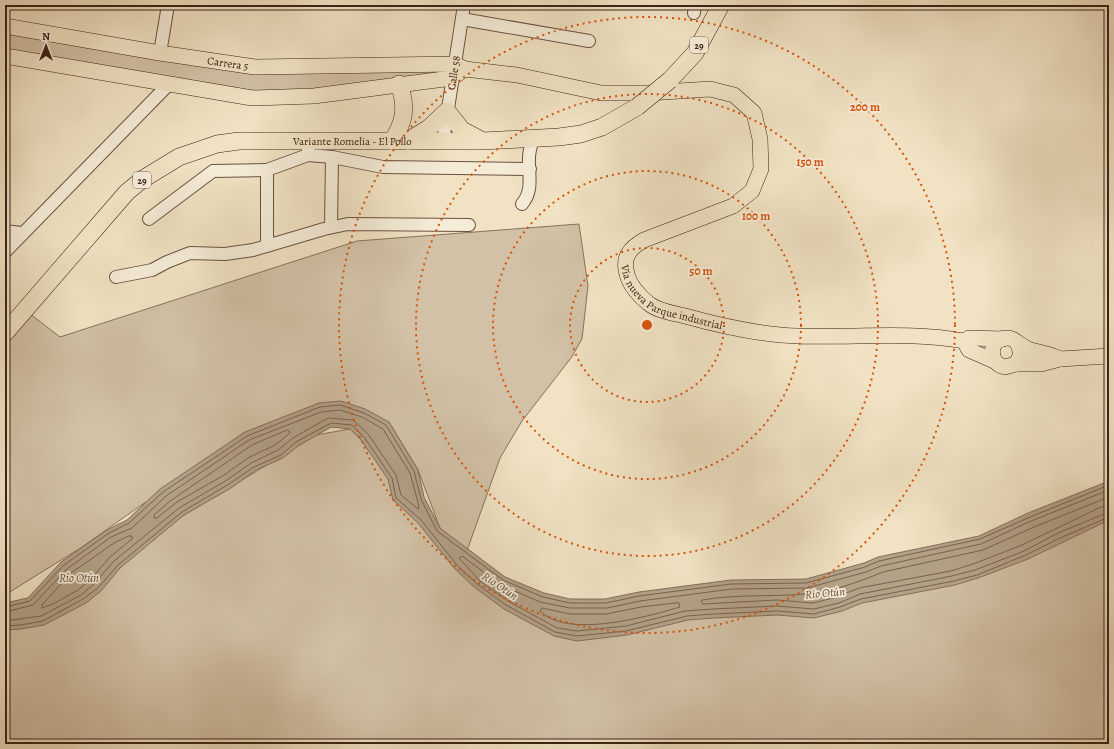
<svg xmlns="http://www.w3.org/2000/svg" width="1114" height="749" viewBox="0 0 1114 749" font-family="Alegreya,serif">
<style>
.green{fill:#d2c1a6;stroke:#88725e}
.water{fill:#b3a188;stroke:#846e5a}
.lines{fill:none;stroke-linecap:round;stroke-linejoin:round}
.shore{stroke:#78624f;stroke-width:1}
.minor-casing{stroke:#6a5241;stroke-width:14}
.major-casing{stroke:#3d2216;stroke-width:16}
.highway-casing{stroke:#3d2216;stroke-width:18}
.minor{stroke:#f5ecd8;stroke-width:12}
.major{stroke:#f0e2c3;stroke-width:15}
.highway{stroke:#f0e2c3;stroke-width:17}
.highway-bridge-casing{stroke:#3d2216;stroke-width:18;stroke-linecap:butt}
.highway-bridge{stroke:#f0e2c3;stroke-width:17}
.ring{fill:none;stroke:#d7540d;stroke-width:2;stroke-dasharray:2 4}
.labels{text-anchor:middle;dominant-baseline:central;stroke-width:3.5;stroke-linejoin:round;paint-order:stroke}
.shield{fill:#f5ecd8;stroke:#745f50;stroke-width:1}
.shield-label{font-size:10px;font-weight:bold;fill:#3d2216}
.street-label{font-size:11px;fill:#3d2216;stroke:#f5ecd8}
.water-label{font-size:12px;font-style:italic;fill:#664e3e;stroke:#f5ecd8}
.centre{fill:#d7540d;stroke:#f5ecd8;stroke-width:2}
.ring-label{font-size:12px;text-anchor:middle;font-weight:bold;fill:#d7540d;stroke:#f5ecd8;stroke-width:3.5;stroke-linejoin:round;paint-order:stroke}
</style>
<rect width="100%" height="100%" fill="#f0e2c3"/>
<filter id="stains"><feTurbulence type="fractalNoise" baseFrequency=".005" numOctaves="4"/><feColorMatrix values="0 0 0 0 .2 0 0 0 0 .09 0 0 0 0 .02 0 0 0 .5 -.17"/></filter>
<radialGradient id="worn" r=".72"><stop offset=".6" stop-color="#630" stop-opacity="0"/><stop offset="1" stop-color="#630" stop-opacity=".3"/></radialGradient>
<!-- green -->
<path class="green" d="M5 26 255 67 455 64 452 78 252 98 5 56Z
M579 224 588 286 582 339 571 358 522 421 500 458 464 559 440 528 418 470 389 422 245 432 82 547 5 595V331L25 310 60 337 357 241Z
M350 429 390 459 428 535 545 629 790 598 1109 500V744H5V624L316 435Z"/>
<!-- water -->
<path class="water" d="M341 401 365 409 389 422 418 470 424 497 440 528 505 577 544 593 570 599H605L639 592 731 580 806 579 864 563 878 557 979 536 1028 513 1109 481V520L1028 559 978 578 955 585 862 603 842 611 814 618 777 615 714 618 688 620 627 635 577 641 554 636 504 609 474 587 454 568 418 523 393 500 388 479 361 440 350 429 331 427 298 446 283 458 256 470 231 488 184 515 120 568 101 591 86 603 44 625 21 629 5 630V603L28 598 61 562 107 530 127 520 160 489 245 432 319 403Z"/>
<g class="lines">
<!-- shore -->
<path class="shore" d="M288 430 290 433 275 445 248 458 224 475 177 502 157 518H154V515L170 501 252 445Z
M1109 490 1031 521 981 544 881 566 866 572 807 588 732 589 640 601 607 608H570L540 602 501 585 462 556 459 558 480 581 508 601 557 628 577 631 626 626 685 611 713 609 777 606 814 609 839 603 860 594 952 576 975 570 1024 551 1058 533 1109 512
M1109 497 1034 527 983 550 883 572C861 581 829 593 806 594 770 597 738 594 702 600L701 602 703 604 777 600 813 603 837 597 859 588 951 571 973 564 1022 545 1101 507 1109 506
M129 536H132V539L110 557 90 580 78 590 53 604 42 608V605L71 573 114 543Z
M679 603 680 607C646 617 567 639 540 611L542 608 570 614H606L641 607Z
M5 607 30 601 64 565 109 533 129 523 163 492 247 436 320 407 340 405 364 413 386 425 414 471 421 499 437 531 503 580 543 597 570 603H606L639 596 731 584 806 583 865 567 879 561 980 539 1030 517 1109 485
M5 612 33 605 67 569 111 537 132 528 166 496 249 440 321 412 340 410 362 417 383 429 410 473 419 506 418 509 401 495 396 475 368 434 353 420 328 418 293 438 278 450 251 463 227 480 179 508 114 561 94 584 81 595 41 616 5 621
M5 626 21 625 43 621 83 599 98 588 118 565 182 512 229 484 254 467 281 455 296 442 331 423 352 425 364 437 392 478 396 498 421 520 457 565 477 584 506 605 555 632 577 636 626 631 687 616 713 614 777 611 814 614 840 607 861 599 954 581 977 575 1026 555 1060 538 1109 517"/>
<!-- minor casing -->
<g class="minor-casing">
<g id="minor">
<path d="M694 13 695 5"/>
<path d="M462 19 589 41"/>
<path d="M160 53 168 5"/>
<path id="s1" d="M443 141 464 5"/>
<path d="M308 155 332 157"/>
<path d="M522 204C534 190 528 174 529 158 529 151 531 145 533 139"/>
<path d="M149 219 213 171 267 170"/>
<path d="M331 227 332 157 383 167 530 169"/>
<path d="M5 231 21 233"/>
<path d="M267 246V170L308 155V141"/>
<path d="M5 252 169 84"/>
<path d="M116 277 152 270 167 262 190 253 225 254 253 250 324 229 348 224 469 225"/>
</g>
</g>
<!-- major casing -->
<g class="major-casing">
<g id="major">
<path id="s2" d="M5 26 160 53 255 67 455 64 465 69 517 75 601 93H648L710 89 734 95 754 113 760 139 761 169 752 191 733 206 644 240C630 248 622 257 627 274 629 284 639 296 648 303 657 311 673 313 685 316 721 326 760 335 798 336 853 338 910 331 964 341L969 338 1003 339"/>
<path d="M5 56 252 98 314 96 452 78 465 69"/>
<path d="M964 341 969 350 994 361"/>
<path d="M1018 344 1021 354 1016 364 1005 367C989 364 987 340 1006 338 1014 337 1020 346 1028 349 1039 353 1050 353 1060 359"/>
<path d="M1016 364H1041L1060 359 1109 356"/>
</g>
</g>
<!-- highway casing -->
<g class="highway-casing">
<g id="highway">
<path d="M670 80 695 53 721 5"/>
<path d="M392 141C405 122 407 106 399 84"/>
<path d="M408 141 429 128 447 111 462 130 481 140"/>
<path id="s3" d="M5 333 127 192 143 179 179 157 217 144 239 141H483L559 137 581 134 602 127 637 107"/>
</g>
</g>
<!-- minor -->
<use href="#minor" class="minor"/>
<!-- major -->
<use href="#major" class="major"/>
<!-- highway -->
<use href="#highway" class="highway"/>
<!-- highway-bridge casing -->
<g class="highway-bridge-casing">
<path id="highway-bridge" d="M637 107 670 80"/>
</g>
<!-- highway-bridge -->
<use href="#highway-bridge" class="highway-bridge"/>
</g>
<!-- distance rings -->
<g class="ring">
<circle cx="647" cy="325" r="77"/>
<circle cx="647" cy="325" r="154"/>
<circle cx="647" cy="325" r="231"/>
<circle cx="647" cy="325" r="308"/>
</g>
<g class="labels">
<!-- shield labels -->
<g class="shield">
<rect x="690" y="37" width="18" height="16" rx="3"/>
<rect x="133" y="172" width="18" height="16" rx="3"/>
</g>
<g class="shield-label">
<text x="699" y="45">29</text>
<text x="142" y="180">29</text>
</g>
<!-- street labels -->
<g class="street-label">
<text stroke="none"><textPath href="#s2" startOffset="226">Carrera 5</textPath></text>
<text stroke="none"><textPath href="#s1" startOffset="69">Calle 58</textPath></text>
<text stroke="none"><textPath href="#s3" startOffset="425">Variante Romelia - El Pollo</textPath></text>
<text stroke="none"><textPath href="#s2" startOffset="1058">Vía nueva Parque industrial</textPath></text>
</g>
<!-- water labels -->
<g class="water-label">
<text x="79" y="578">Río Otún</text>
<text transform="translate(500 586) rotate(34)">Río Otún</text>
<text transform="translate(825 593) rotate(-5)">Río Otún</text>
</g>
</g>
<circle cx="647" cy="325" r="6" class="centre"/>
<g class="ring-label">
<text x="865" y="111">200 m</text>
<text x="810" y="166">150 m</text>
<text x="756" y="220">100 m</text>
<text x="701" y="275">50 m</text>
</g>
<!-- margin -->
<rect width="1114" height="749" fill="none" stroke="#f0e2c3" stroke-width="20"/>
<rect x="6" y="6" width="1102" height="737" fill="none" stroke="#3d2216" stroke-width="2"/>
<rect x="10" y="10" width="1094" height="729" fill="none" stroke="#3d2216"/>
<!-- north arrow -->
<g transform="translate(46 46)" stroke="#f5ecd8" stroke-width="3" paint-order="stroke">
<path d="M0-3L7 15L0 10L-7 15Z" fill="#3d2216"/>
<text y="-6" font-size="11" font-weight="bold" text-anchor="middle" fill="#3d2216">N</text>
</g>
<rect width="100%" height="100%" filter="url(#stains)"/>
<rect width="100%" height="100%" fill="url(#worn)"/>
</svg>
